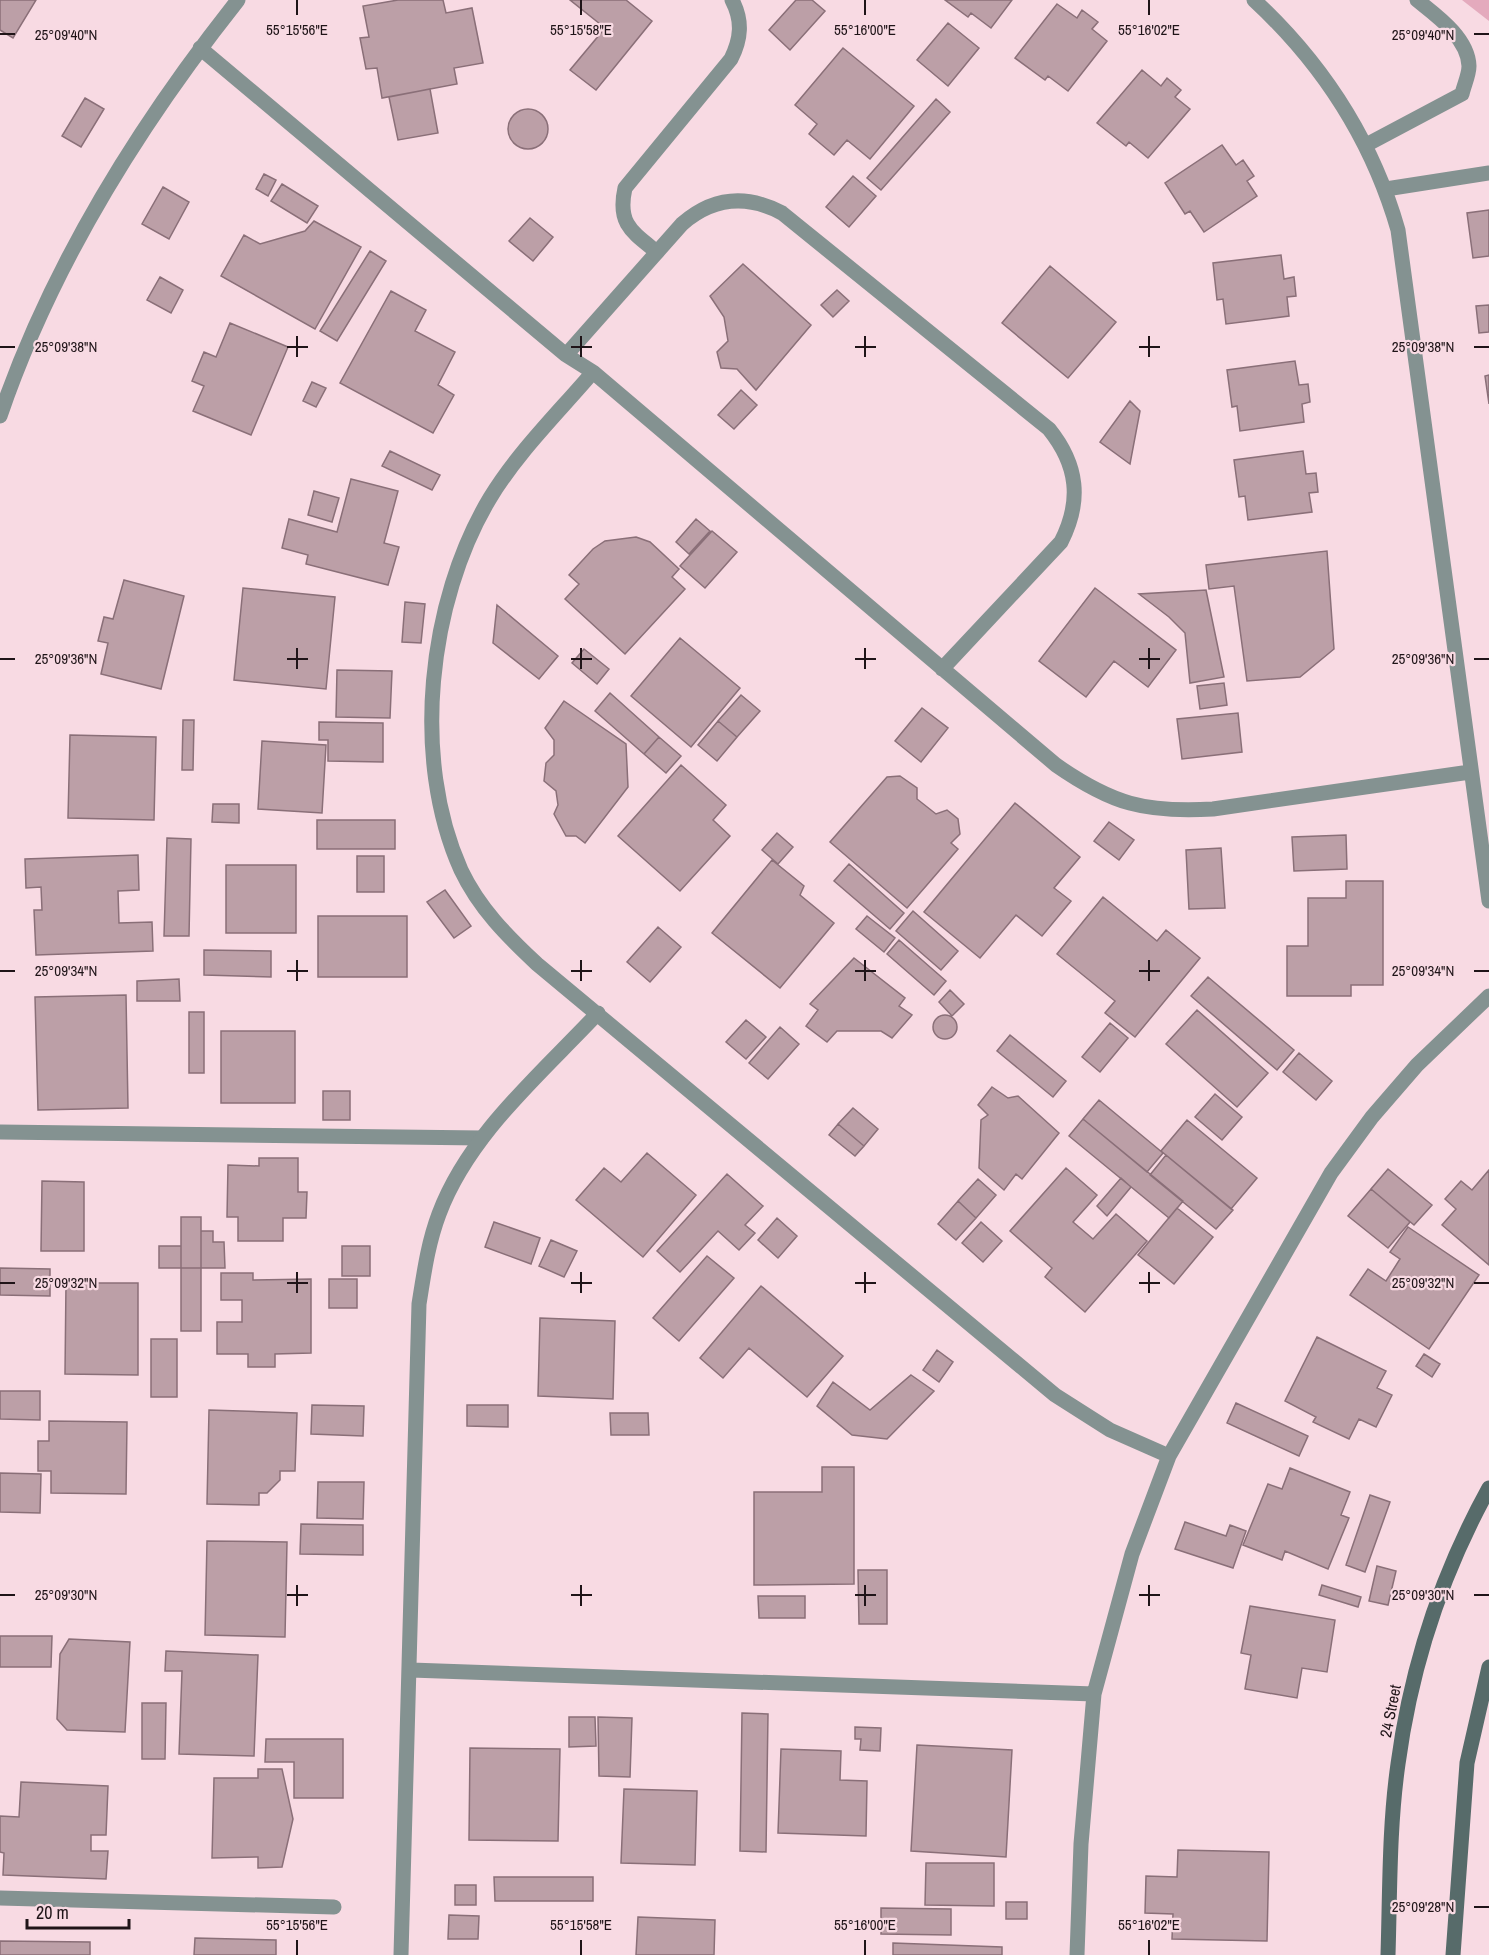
<svg xmlns="http://www.w3.org/2000/svg" width="1489" height="1955" viewBox="0 0 1489 1955" font-family="'Archivo Narrow',sans-serif">
<style>
.green{fill:#e4aabd}
.building{fill:#bc9fa7;stroke:#8a6f78;stroke-width:1.5}
.lines{fill:none;stroke-linecap:round;stroke-linejoin:round}
.lane{stroke:#849291;stroke-width:15}
.street{stroke:#849291;stroke-width:15}
.secondary{stroke:#576b6a;stroke-width:15}
.ticks{fill:none;stroke:#1f1418;stroke-width:2}
.labels{text-anchor:middle;dominant-baseline:central;stroke-width:4.5;stroke-linejoin:round;paint-order:stroke}
.street-label{font-size:16px;fill:#1f1418;stroke:#f8dae3}
.ticks-label{font-size:15px;text-anchor:middle;fill:#1f1418;stroke:#f8dae3;stroke-width:4.5;stroke-linejoin:round;paint-order:stroke}
</style>
<rect width="100%" height="100%" fill="#f8dae3"/>
<!-- green -->
<path class="green" d="M1462 0H1489V21Z"/>
<!-- building -->
<path class="building" d="M0 0H36L13 38 0 30Z
M398 0H443L446 13 472 8 483 63 454 68 457 84 382 98 377 68 366 69 360 38 369 37 363 6Z
M570 0H626L652 21 596 90 570 70 605 28Z
M796 0H812L825 11 790 50 769 30Z
M945 0H1012L991 28 971 13 968 17Z
M1057 4 1077 18 1082 10 1098 22 1092 29 1107 41 1068 91 1048 76 1045 80 1015 58Z
M948 23 979 48 948 86 917 60Z
M843 48 914 106 870 159 847 140 834 155 809 134 817 124 795 105Z
M1142 70 1161 86 1167 78 1181 90 1175 97 1190 109 1148 158 1129 142 1126 146 1097 123Z
M430 89 438 133 398 140 389 97Z
M85 98 104 109 81 147 62 136Z
M936 99 950 112 881 190 867 178Z
M508 129a20 20 0 1 1 40 0a20 20 0 1 1-40 0Z
M1222 145 1236 165 1243 160 1254 176 1247 181 1257 196 1204 232 1190 211 1185 214 1165 183Z
M264 174 276 180 268 196 256 189Z
M853 176 876 196 849 227 826 207Z
M282 184 318 206 307 223 271 201Z
M163 187 189 202 169 239 142 224Z
M1489 210V256L1473 258 1467 213Z
M530 218 553 237 533 261 509 241Z
M314 221 361 247 315 329 221 276 244 235 260 244 305 231Z
M370 251 386 261 337 341 320 331Z
M1281 255 1284 279 1294 277 1296 296 1287 297 1289 316 1226 324 1223 299 1217 300 1213 263Z
M743 264 811 325 756 390 737 369 721 368 717 352 728 341 724 317 710 296Z
M1050 266 1116 322 1068 378 1002 323Z
M160 277 183 290 171 313 147 300Z
M837 290 849 301 833 317 821 305Z
M391 291 426 310 415 331 455 352 438 385 454 395 433 433 340 383Z
M1489 305V332L1479 333 1476 306Z
M230 323 288 347 251 435 193 411 204 386 192 381 204 352 216 357Z
M1295 361 1299 385 1308 384 1310 402 1302 404 1304 422 1240 431 1237 406 1232 407 1227 370Z
M1489 375V404L1485 376Z
M312 382 326 388 316 407 303 401Z
M741 390 757 405 734 429 718 415Z
M1130 401 1140 411 1130 464 1100 442Z
M390 451 440 475 432 490 382 466Z
M1303 451 1306 474 1316 473 1318 492 1309 493 1312 512 1248 520 1245 496 1239 497 1234 460Z
M351 479 398 491 384 543 399 547 388 585 306 564 308 555 282 548 289 519 337 532Z
M314 491 339 498 332 522 308 515Z
M696 519 710 531 689 554 676 542Z
M712 531 737 552 705 588 680 566Z
M636 537 650 542 679 569 672 577 685 589 625 654 565 599 579 584 569 575 593 549 605 541Z
M1327 551 1334 649 1300 677 1247 681 1234 586 1209 589 1206 565Z
M124 580 184 596 161 689 101 674 108 643 98 641 104 617 113 619Z
M243 588 335 597 326 689 234 680Z
M1095 588 1176 650 1148 687 1114 661 1086 697 1039 661Z
M1206 590 1224 677 1190 683 1185 633 1169 617 1139 594Z
M405 602 425 604 421 643 402 642Z
M497 605 558 656 539 679 493 643Z
M680 638 740 688 691 747 631 696Z
M584 649 609 669 597 684 572 663Z
M337 670 392 671 390 718 336 717Z
M1224 683 1227 705 1200 709 1197 686Z
M610 693 659 737 644 754 595 711Z
M741 695 760 711 737 737 718 721Z
M564 701 626 744 628 787 585 843 576 836H566L554 814 558 805 556 791 544 781 546 763 554 755V740L545 728Z
M922 708 948 728 921 762 895 741Z
M1238 713 1242 752 1182 759 1177 719Z
M183 720H194L193 770H182Z
M718 721 737 737 717 761 698 745Z
M319 722 383 723V762L328 761V740H319Z
M70 735 156 737 154 820 68 818Z
M659 737 681 756 666 773 644 754Z
M262 741 326 745 322 813 258 809Z
M681 765 726 805 713 820 730 836 680 891 618 836Z
M900 776 917 788V799L936 814 947 810 958 819 960 834 951 843 958 849 907 908 830 842 887 777Z
M1015 803 1080 857 1054 888 1071 901 1042 936 1016 915 980 958 924 912Z
M213 804H239V823L212 822Z
M317 820H395V849H317Z
M1109 822 1134 840 1119 860 1094 841Z
M777 833 793 847 778 864 762 850Z
M1346 835 1347 869 1294 871 1292 837Z
M167 838 191 839 189 936H164Z
M1221 848 1225 908 1189 909 1186 850Z
M138 855 139 890 118 891 119 923 152 922 153 951 36 955 34 910H42L41 887 26 888 25 859Z
M357 856H384V892H357Z
M772 860 804 886 800 895 834 923 780 988 712 933Z
M849 864 904 913 890 929 834 881Z
M226 865H296V933H226Z
M1346 881H1383V985H1351V996H1287V946H1308V898H1346Z
M445 890 471 926 454 938 427 902Z
M1103 897 1157 941 1166 930 1200 958 1135 1037 1105 1013 1115 1001 1057 954Z
M913 911 958 951 941 970 896 931Z
M318 916H407V977H318Z
M867 916 895 938 884 952 856 929Z
M658 927 681 947 650 982 627 962Z
M899 940 946 981 934 995 887 954Z
M204 950 271 951V977L204 975Z
M854 958 905 998 899 1006 912 1015 892 1038 881 1031H837L827 1042 806 1026 818 1010 810 1004Z
M1208 977 1294 1050 1277 1070 1191 996Z
M179 979 180 1001H137V981Z
M950 990 964 1004 952 1016 939 1002Z
M126 995 128 1108 38 1110 35 997Z
M1197 1010 1268 1073 1237 1107 1166 1044Z
M189 1012H204V1073H189Z
M933 1027a12 12 0 1 1 24 0a12 12 0 1 1-24 0Z
M746 1020 766 1037 746 1059 726 1042Z
M1110 1023 1128 1038 1100 1072 1082 1057Z
M780 1027 799 1044 768 1079 749 1063Z
M221 1031H295V1103H221Z
M1010 1035 1066 1081 1053 1097 997 1051Z
M1299 1053 1332 1081 1316 1100 1283 1072Z
M992 1087 1008 1098 1018 1096 1059 1133 1022 1179 1016 1174 1004 1190 979 1168 981 1120 988 1115 978 1105Z
M323 1091H350V1120H323Z
M1215 1094 1242 1117 1222 1140 1195 1117Z
M1099 1100 1163 1153 1147 1172 1083 1119Z
M853 1108 878 1129 864 1146 838 1124Z
M1083 1119 1183 1201 1169 1218 1069 1136Z
M1187 1120 1257 1178 1231 1209 1161 1151Z
M838 1124 864 1146 855 1156 829 1135Z
M647 1153 696 1195 643 1257 576 1200 604 1168 621 1182Z
M1166 1155 1233 1210 1216 1229 1150 1175Z
M259 1158H298V1192H307L306 1218H283V1241H238V1217H227L228 1165 259 1166Z
M1066 1168 1097 1195 1073 1222 1093 1239 1116 1214 1147 1241 1085 1312 1045 1277 1052 1268 1010 1231Z
M1388 1169 1432 1205 1414 1225 1371 1189Z
M1489 1170V1265L1442 1225 1456 1209 1445 1199 1461 1181 1472 1190Z
M727 1174 763 1206 745 1225 755 1233 739 1250 718 1231 680 1272 657 1251Z
M1121 1178 1131 1187 1107 1216 1097 1206Z
M978 1179 996 1195 976 1218 958 1201Z
M42 1181 84 1182V1251H41Z
M1371 1189 1410 1222 1388 1248 1348 1216Z
M958 1201 976 1218 956 1240 938 1224Z
M1177 1208 1213 1237 1174 1284 1138 1255Z
M181 1217H201V1268H181Z
M777 1218 797 1236 778 1258 758 1240Z
M494 1222 540 1238 531 1264 485 1247Z
M981 1222 1002 1241 983 1262 962 1243Z
M1408 1227 1479 1275 1429 1349 1350 1295 1368 1269 1386 1281 1400 1259 1390 1252Z
M201 1231H213V1242H224L225 1268H201Z
M551 1240 577 1251 564 1277 539 1266Z
M159 1246H181V1268H159Z
M342 1246H370V1276H342Z
M707 1256 734 1278 679 1341 653 1318Z
M0 1268 50 1269V1296L0 1295Z
M181 1268H201V1331H181Z
M221 1273H253V1280L311 1279V1353L275 1354V1367H248V1354H217V1322H242V1300H221Z
M329 1279H357V1308H329Z
M66 1283H138V1375L65 1374Z
M761 1286 843 1356 807 1397 749 1348 723 1378 700 1358Z
M540 1318 615 1321 613 1399 538 1396Z
M1317 1337 1386 1371 1377 1388 1392 1395 1376 1427 1359 1419 1349 1439 1313 1422 1316 1417 1285 1401Z
M151 1339H177V1397H151Z
M937 1350 953 1362 939 1382 923 1370Z
M1424 1354 1440 1364 1432 1377 1416 1366Z
M911 1375 934 1391 887 1439 852 1435 817 1406 833 1382 870 1410Z
M0 1391H40V1420L0 1419Z
M1236 1403 1308 1436 1299 1456 1227 1423Z
M312 1405 364 1406 363 1436 311 1434Z
M467 1405H508V1427L467 1426Z
M209 1410 297 1413 295 1471H280V1480L267 1493H259V1505L207 1504Z
M610 1413H648L649 1435H611Z
M49 1421 127 1422 126 1494 51 1493V1471H38V1441H49Z
M822 1467H854V1584L754 1585V1492H822Z
M1290 1468 1350 1492 1341 1515 1349 1518 1328 1569 1285 1551 1282 1560 1243 1545 1268 1484 1282 1489Z
M0 1473 41 1474 40 1513 0 1512Z
M318 1482H364L363 1519 317 1518Z
M1370 1495 1390 1502 1365 1572 1346 1565Z
M1185 1522 1226 1536 1230 1525 1246 1531 1233 1568 1175 1549Z
M301 1524 363 1525V1555L300 1554Z
M207 1541 287 1542 285 1637 205 1635Z
M1377 1566 1396 1571 1388 1605 1369 1601Z
M858 1570H887V1624H859Z
M1322 1585 1361 1597 1358 1607 1319 1595Z
M758 1596H805V1618H759Z
M1250 1606 1335 1620 1327 1672 1302 1668 1297 1698 1245 1689 1251 1655 1241 1653Z
M0 1636H52L51 1667H0Z
M69 1639 130 1642 125 1732 67 1730 57 1719 60 1654Z
M166 1651 258 1655 254 1756 179 1754 182 1671H165Z
M142 1703H166L165 1759H142Z
M742 1713 768 1714 766 1852 740 1851Z
M569 1717H595L596 1746 569 1747Z
M598 1717 632 1718 630 1777 599 1776Z
M855 1727 881 1728 880 1751 860 1750 861 1739H855Z
M266 1739H343V1798H294V1762H265Z
M917 1745 1012 1750 1006 1857 911 1851Z
M470 1748 560 1749 558 1841 469 1840Z
M781 1749 841 1751 840 1780 867 1781 866 1836 778 1833Z
M258 1769H282L293 1819 282 1867 258 1868V1857L212 1858 214 1778H258Z
M21 1782 108 1786 106 1835H91V1851H108L106 1879 3 1875 4 1853 0 1852V1816L19 1817Z
M624 1789 697 1791 695 1865 621 1863Z
M1178 1850 1269 1852 1267 1941 1172 1939 1173 1914 1145 1913 1146 1876 1177 1877Z
M926 1863H994V1906L925 1905Z
M494 1877H593V1901H495Z
M455 1885H476V1905H455Z
M1006 1902H1027V1919H1006Z
M881 1908 951 1909V1935L881 1934Z
M449 1915 479 1916 478 1939H448Z
M638 1917 715 1920 714 1955H636Z
M195 1938 276 1940V1955H194Z
M0 1941 90 1942V1955H0Z
M893 1943 1002 1947V1955H893Z"/>
<g class="lines">
<!-- lane -->
<path class="lane" d="M1366 145 1462 94C1464 85 1469 75 1469 66 1468 38 1437 16 1417 0
M1386 189 1489 173
M657 252C632 232 617 224 625 188L731 59C741 39 743 21 732 0
M0 1132 482 1138
M0 1898 334 1907"/>
<!-- street -->
<path class="street" d="M1254 0C1323 64 1372 140 1398 230L1489 901
M200 48 566 355 593 372 1056 765C1112 804 1145 813 1213 809L1470 772
M566 355 682 224C713 197 746 194 782 213L1049 429C1078 465 1082 501 1061 542L942 669
M593 372C558 413 518 452 490 498 428 601 411 759 461 870 479 908 507 936 537 964L1055 1395 1110 1430 1169 1456
M0 416C52 264 139 125 238 0
M411 1670 1094 1694
M401 1955 419 1304C424 1273 428 1243 439 1214 469 1134 541 1074 598 1013
M1077 1955 1081 1844 1094 1694 1132 1554 1169 1456 1331 1173 1372 1117 1417 1065 1489 996"/>
<!-- secondary -->
<path class="secondary" d="M1388 1955C1390 1891 1389 1827 1398 1764 1411 1667 1442 1573 1489 1488
M1453 1955 1467 1763 1489 1667"/>
</g>
<!-- ticks -->
<path class="ticks" d="M297 0V15M581 0V15M865 0V15M1149 0V15M0 34H15M1474 34H1489M297 336V357M581 336V357M865 336V357M1149 336V357M0 347H15M287 347H308M571 347H592M855 347H876M1139 347H1160M1474 347H1489M297 648V669M581 648V669M865 648V669M1149 648V669M0 659H15M287 659H308M571 659H592M855 659H876M1139 659H1160M1474 659H1489M297 960V981M581 960V981M865 960V981M1149 960V981M0 971H15M287 971H308M571 971H592M855 971H876M1139 971H1160M1474 971H1489M297 1272V1293M581 1272V1293M865 1272V1293M1149 1272V1293M0 1283H15M287 1283H308M571 1283H592M855 1283H876M1139 1283H1160M1474 1283H1489M297 1585V1606M581 1585V1606M865 1585V1606M1149 1585V1606M0 1595H15M287 1595H308M571 1595H592M855 1595H876M1139 1595H1160M1474 1595H1489M1474 1907H1489M297 1940V1955M581 1940V1955M865 1940V1955M1149 1940V1955"/>
<g class="labels">
<!-- street labels -->
<g class="street-label">
<text transform="translate(1390 1711) rotate(-79)">24 Street</text>
</g>
</g>
<g class="ticks-label">
<text x="297" y="35">55°15'56"E</text>
<text x="581" y="35">55°15'58"E</text>
<text x="865" y="35">55°16'00"E</text>
<text x="1149" y="35">55°16'02"E</text>
<text x="66" y="40">25°09'40"N</text>
<text x="1423" y="40">25°09'40"N</text>
<text x="66" y="352">25°09'38"N</text>
<text x="1423" y="352">25°09'38"N</text>
<text x="66" y="664">25°09'36"N</text>
<text x="1423" y="664">25°09'36"N</text>
<text x="66" y="976">25°09'34"N</text>
<text x="1423" y="976">25°09'34"N</text>
<text x="66" y="1288">25°09'32"N</text>
<text x="1423" y="1288">25°09'32"N</text>
<text x="66" y="1600">25°09'30"N</text>
<text x="1423" y="1600">25°09'30"N</text>
<text x="1423" y="1912">25°09'28"N</text>
<text x="297" y="1930">55°15'56"E</text>
<text x="581" y="1930">55°15'58"E</text>
<text x="865" y="1930">55°16'00"E</text>
<text x="1149" y="1930">55°16'02"E</text>
</g>
<!-- scale -->
<path d="M27 1919v9h102v-9" fill="none" stroke="#1f1418" stroke-width="3"/>
<text x="36" y="1919" font-size="18" fill="#1f1418" stroke="#f8dae3" stroke-width="4.5" paint-order="stroke">20 m</text>
</svg>
